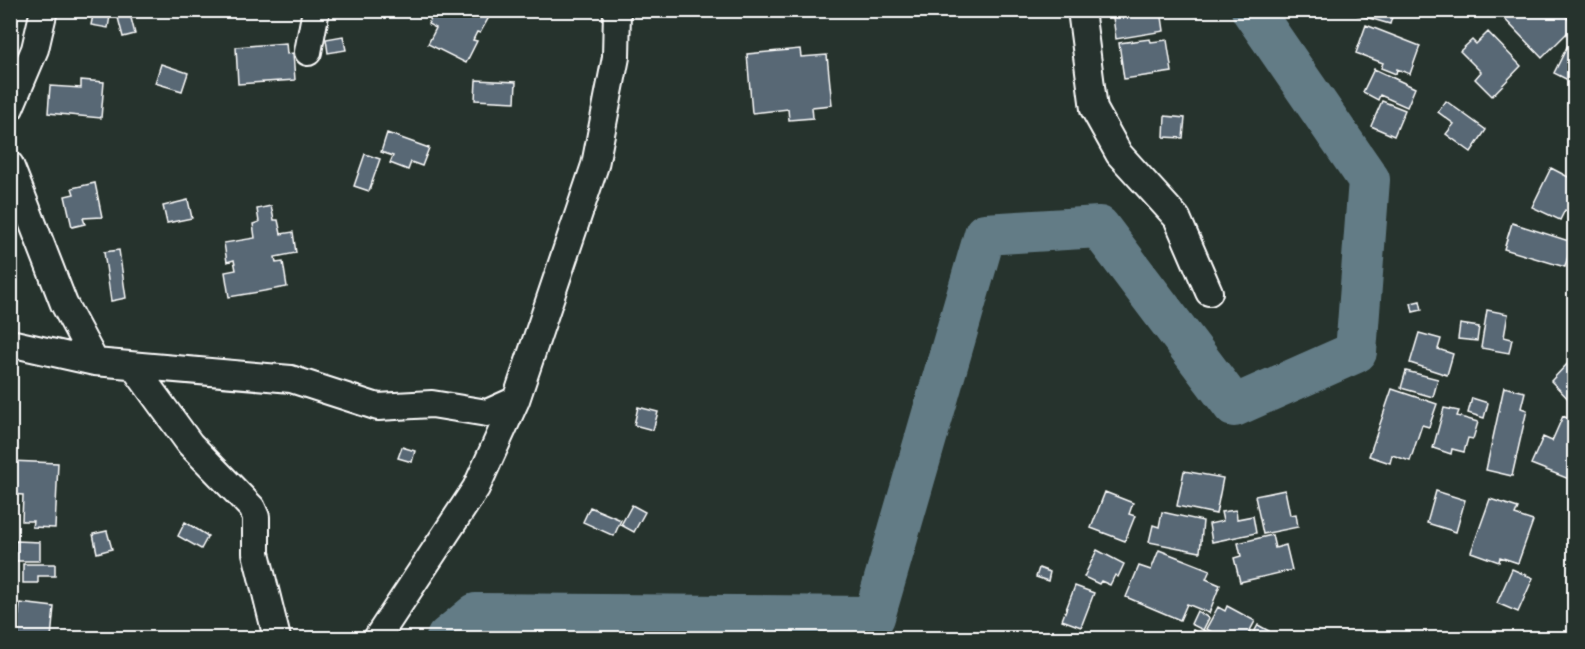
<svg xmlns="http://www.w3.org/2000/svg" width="1585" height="649" viewBox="0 0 1585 649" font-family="'Comic Neue',sans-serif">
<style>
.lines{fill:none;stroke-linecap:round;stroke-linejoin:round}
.river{stroke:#647c86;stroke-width:42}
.building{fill:#586874;stroke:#fff;stroke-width:1.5}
.minor-casing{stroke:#fff;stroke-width:30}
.minor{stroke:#26332d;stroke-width:26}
</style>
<rect width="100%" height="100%" fill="#26332d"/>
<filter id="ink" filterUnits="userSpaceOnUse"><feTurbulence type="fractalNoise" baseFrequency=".0167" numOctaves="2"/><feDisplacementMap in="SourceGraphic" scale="12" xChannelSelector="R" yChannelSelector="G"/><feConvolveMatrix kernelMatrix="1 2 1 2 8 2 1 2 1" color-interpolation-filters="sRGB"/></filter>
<g filter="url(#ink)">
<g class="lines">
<!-- river -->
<path class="river" d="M447 638 476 614 874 617 985 234 1099 227 1234 406 1356 352 1369 180 1252 10"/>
</g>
<!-- building -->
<path class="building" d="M94 10H111L108 28 91 25Z
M116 10H129L135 34 123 37Z
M435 10H476L489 17 480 33 477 32 473 40 477 41 466 63 428 44 436 28 428 24Z
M1112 10H1161L1164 31 1116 39Z
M1356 10H1394L1390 24 1355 14Z
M1496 10H1531L1535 14 1538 10H1561L1574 26 1542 58Z
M1366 25 1420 46 1410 74 1397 69 1396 74 1381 68 1383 63 1356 53Z
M1488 32 1521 66 1492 96 1475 79 1481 72 1460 51 1472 40 1476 44Z
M1574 33V83L1554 73Z
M343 36 346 50 328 53 326 39Z
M1150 39 1151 42 1167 40 1172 72 1124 79 1119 43Z
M286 43 287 54 293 53 295 80 238 84 236 47Z
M800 49 801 57 827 55 832 105 812 107 813 118 789 120 788 109 752 113 747 54Z
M161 64 188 73 182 91 155 83Z
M1374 69 1415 88 1407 107 1380 95 1378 100 1363 92Z
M81 80 104 82 101 118 48 113 50 86 81 88Z
M476 80 516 82 515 102 475 100Z
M1382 101 1405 110 1394 136 1371 126Z
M1446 101 1486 130 1471 152 1446 134 1454 124 1438 112Z
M1165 116 1185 118 1183 138 1164 137Z
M387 133 429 148 422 166 411 162 408 170 390 163 393 156 381 152Z
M365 154 380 159 369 191 354 186Z
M1551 168 1574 180V215L1565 210 1560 220 1532 207Z
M95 183 102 217 83 218 85 224 72 227 65 196 74 194 72 188Z
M188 200 192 218 167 223 163 206Z
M271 206 274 220H278L281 234 293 232 296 253 275 257 276 263 283 262 287 287 229 297 225 272 236 270 234 260 227 262 224 243 255 238 253 224 259 222 257 209Z
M1512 223 1572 242 1565 267 1504 249Z
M119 250 126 298 111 301 104 252Z
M1420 301 1422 310 1413 312 1411 303Z
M1487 310 1508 314 1504 337 1512 339 1509 353 1481 348Z
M1460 324 1479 327 1477 341 1458 339Z
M1419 333 1441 339 1438 349 1453 354 1447 375 1410 363Z
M1568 363 1574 369V405L1551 381Z
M1406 371 1438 379 1433 397 1401 388Z
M1504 387 1525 392 1521 408 1527 410 1512 476 1486 470Z
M1392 389 1437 404 1429 427 1422 425 1410 461 1392 455 1390 463 1369 456Z
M1472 398 1488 403 1484 418 1468 413Z
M638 407 658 412 653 430 634 425Z
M1444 408 1459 411 1457 416 1478 422 1473 439 1468 438 1464 452 1452 449 1451 454 1433 448Z
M1563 416 1574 421V481L1531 464 1543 437 1552 441Z
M402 447 415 451 412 462 398 458Z
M10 461 58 463 55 528 32 527 33 521H22L23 495 10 494Z
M1184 471 1223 478 1216 514 1177 506Z
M1285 490 1290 515 1296 514 1298 527 1263 534 1255 496Z
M1436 491 1465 500 1456 532 1427 523Z
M1105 492 1133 503 1129 514 1135 516 1125 541 1091 528Z
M1490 499 1518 508 1515 515 1533 521 1518 563 1500 557 1499 562 1471 552Z
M632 505 645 512 634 532 621 525Z
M590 507 621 520 614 536 583 522Z
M1236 510 1237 519 1253 516 1256 533 1212 542 1209 524 1223 521 1221 512Z
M1162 512 1203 521 1200 552 1149 542 1153 525 1159 527Z
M185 522 208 536 201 549 178 536Z
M107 531 112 549 97 553 93 534Z
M1272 535 1275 548 1286 545 1292 570 1240 582 1234 558 1241 556 1238 543Z
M16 541 40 542V561H16Z
M1097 550 1124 564 1118 577 1115 575 1110 585 1101 581 1099 584 1084 577Z
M1159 550 1210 570 1206 579 1220 585 1209 613 1187 604 1180 620 1126 597 1139 566 1151 570Z
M23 564H55V576H38V583H23Z
M1039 568 1050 572 1048 581 1036 577Z
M1512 569 1533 578 1518 612 1497 603Z
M1075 586 1094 593 1081 627 1062 620Z
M20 603 54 607 51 638H11L13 614 19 615Z
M1227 606 1255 621 1246 638H1224L1206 629 1218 607 1225 611Z
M1197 611 1209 618 1203 630 1191 624Z
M1258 625 1269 631 1265 638H1251Z
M1193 630 1201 635 1204 630 1218 638H1188Z"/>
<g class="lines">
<!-- minor casing -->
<g class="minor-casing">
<path id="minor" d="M1081 10 1094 109 1119 154 1177 218 1209 292
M308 52 316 10
M10 108 35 49 44 10
M10 165 64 304 95 362
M10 343 95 362 291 379 378 407 432 404 487 413 516 400
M134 367 190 444 252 508 256 517V553L277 638
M377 638 476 488 516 400 595 165 616 57 617 10"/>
</g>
<!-- minor -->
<use href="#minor" class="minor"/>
</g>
</g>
<!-- margin -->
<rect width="1585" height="649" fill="none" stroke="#26332d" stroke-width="36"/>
<rect x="18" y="18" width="1549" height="613" fill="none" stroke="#fff" stroke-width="2" filter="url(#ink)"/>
</svg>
